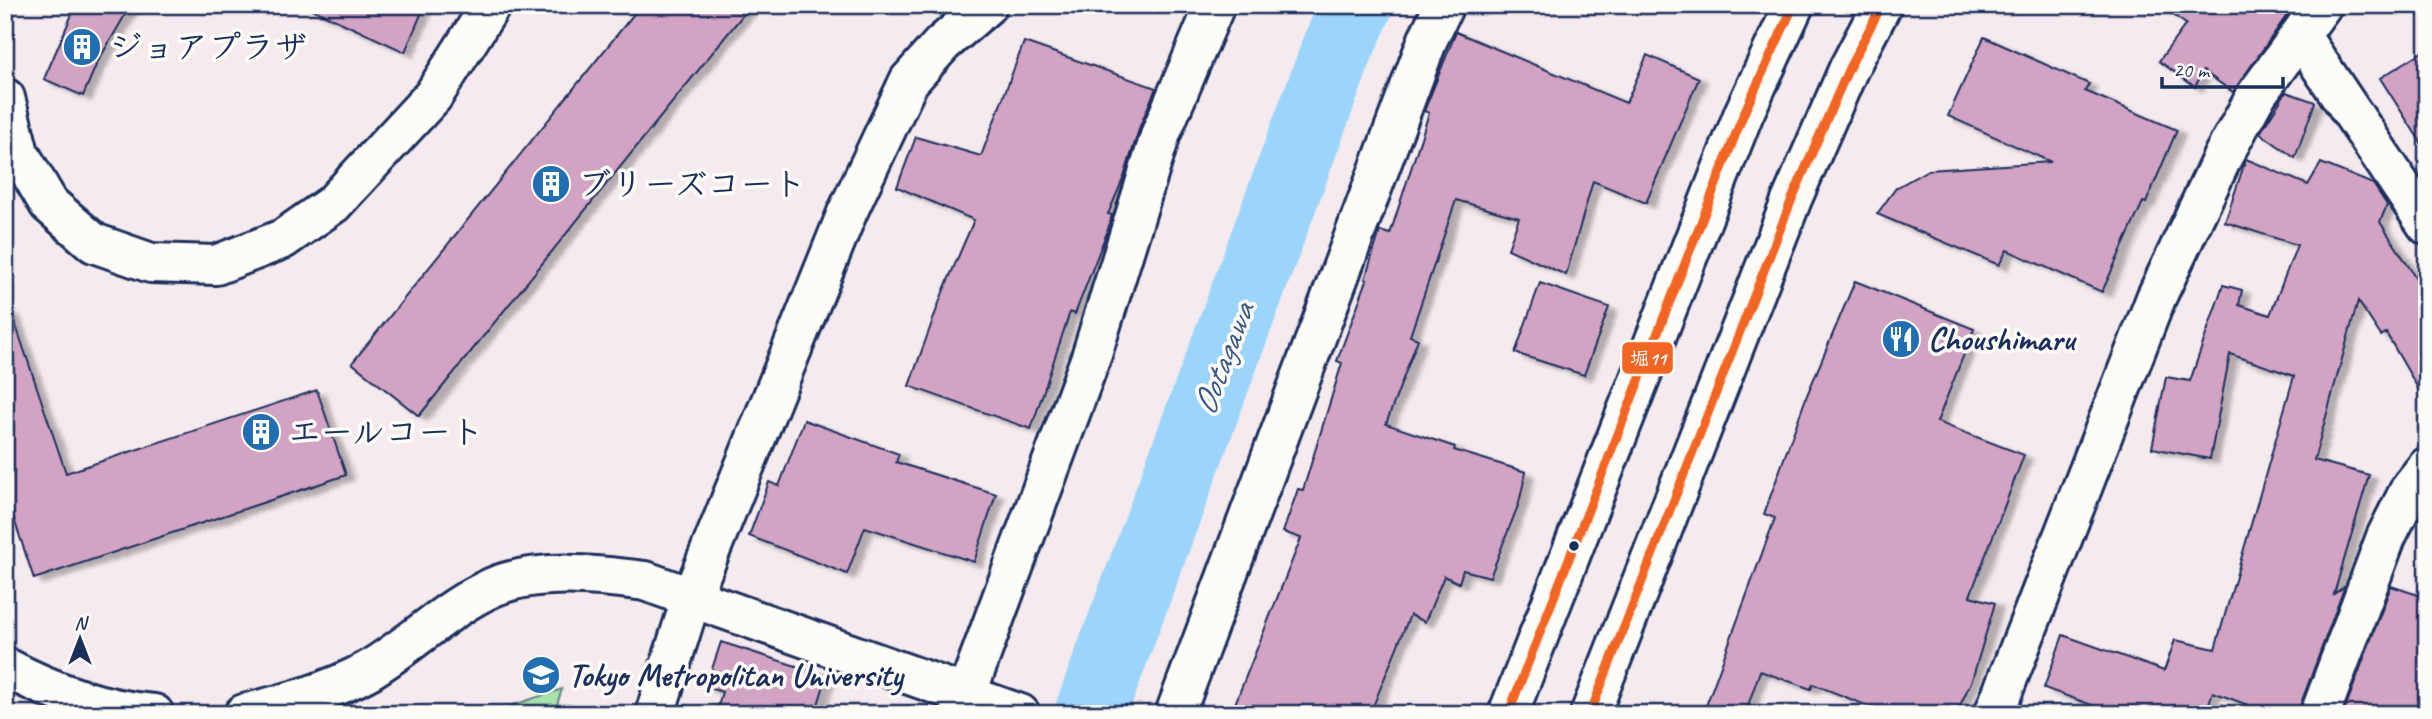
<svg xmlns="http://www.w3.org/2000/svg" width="2432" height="719" viewBox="0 0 2432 719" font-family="Caveat,'Klee One',sans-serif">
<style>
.green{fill:#a8e3a9;stroke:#628984;stroke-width:2}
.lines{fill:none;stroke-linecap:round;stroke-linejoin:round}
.river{stroke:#9bd5fb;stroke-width:72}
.building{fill:#d3a3c3;stroke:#1b2f5e;stroke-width:2;filter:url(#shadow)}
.minor-casing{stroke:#1b2f5e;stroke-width:44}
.tertiary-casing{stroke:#1b2f5e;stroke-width:44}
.secondary-casing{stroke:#1b2f5e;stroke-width:44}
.minor{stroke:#fdfcf7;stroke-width:38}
.tertiary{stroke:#fdfcf7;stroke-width:38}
.secondary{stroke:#fdfcf7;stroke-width:38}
.bus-1-casing{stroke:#fdfcf7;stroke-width:14}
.bus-1{stroke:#f26522;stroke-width:9}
.bus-dot{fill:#1b2f5e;stroke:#fdfcf7;stroke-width:2.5}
.labels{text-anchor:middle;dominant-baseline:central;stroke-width:7;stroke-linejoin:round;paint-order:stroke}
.poi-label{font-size:33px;font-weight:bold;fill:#1b2f5e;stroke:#fdfcf7;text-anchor:start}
.water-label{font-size:35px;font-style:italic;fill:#3b5885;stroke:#fdfcf7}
.line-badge{stroke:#fdfcf7;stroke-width:2.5}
.badge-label{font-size:19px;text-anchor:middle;font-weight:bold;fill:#fff}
</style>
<defs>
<filter id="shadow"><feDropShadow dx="8" dy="4.5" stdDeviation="2" flood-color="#0004"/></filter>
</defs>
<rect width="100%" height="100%" fill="#f5eaed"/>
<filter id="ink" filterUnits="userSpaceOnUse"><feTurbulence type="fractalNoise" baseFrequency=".0143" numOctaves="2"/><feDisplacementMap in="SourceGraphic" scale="14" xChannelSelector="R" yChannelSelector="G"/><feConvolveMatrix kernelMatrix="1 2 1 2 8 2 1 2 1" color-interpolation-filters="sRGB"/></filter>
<g filter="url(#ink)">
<!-- green -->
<path class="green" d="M562 689 554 714H486Z"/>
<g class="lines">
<!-- river -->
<path class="river" d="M1090 714 1339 45 1357 5"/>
</g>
<!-- building -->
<path class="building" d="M76 5H131L97 63 83 96 44 79Z
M303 5H425L405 52Z
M641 5H751L419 416 352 363Z
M2159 5H2294L2233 92 2203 71 2195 87 2159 61 2186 24Z
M1456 32 1626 103 1647 55 1699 78 1646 203 1593 181 1566 275 1508 249 1519 218 1456 200 1410 336 1418 339 1386 424 1455 447 1454 450 1526 472 1519 503 1490 577 1463 570 1459 583 1444 576 1425 622 1410 615 1370 714H1231L1301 538 1283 532 1298 489 1303 490 1342 363 1337 361 1367 280 1365 279 1380 231 1390 234 1429 113 1424 111Z
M1984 37 2089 84 2085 91 2177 130 2146 203 2143 202 2102 292 2007 250 1999 265 1877 214 1896 188 1928 170 2051 162 1948 116Z
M1024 42 1156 88 1140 126 1124 177 1108 214 1112 215 1108 229 1075 314 1070 312 1031 429 909 386 943 292 974 220 897 187 916 137 981 156Z
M2427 49V152L2380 78Z
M2286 92 2315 102 2295 158 2260 133Z
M2246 159 2308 185 2321 163 2373 184 2387 205 2380 222 2427 295V404L2386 333 2381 336 2358 301 2314 460 2369 475 2334 594 2345 586 2300 706 2299 714H2272L2213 692 2205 714H2117L2044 688 2063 635 2164 671 2175 640 2215 649 2294 376 2230 354 2210 459 2152 448 2166 377 2190 381 2223 285 2242 290 2239 305 2270 315 2297 245 2225 222Z
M1855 281 1974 329 1937 422 2024 455 1970 596 1995 603 1972 680 1956 714H1888L1813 684 1811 689 1760 671 1745 714H1703L1775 518 1764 514 1807 395Z
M1540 283 1609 307 1584 375 1515 353Z
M11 311 66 473 317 390 346 475 34 579 5 492V312Z
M804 420 899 454 896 462 996 494 974 562 865 527 847 574 749 536 769 482 779 486Z
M2391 586 2427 598V681L2414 714H2343Z
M721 642 827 676 815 714H716L722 692 706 687Z"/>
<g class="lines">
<!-- minor casing -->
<g class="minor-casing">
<path id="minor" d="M2300 35 2427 225
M5 98 19 153 49 204 94 243 151 263 216 265 283 239 333 204 433 96 491 5
M655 714 692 596 847 213 909 81 942 44 987 5
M959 714 1091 357 1161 133 1215 5
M1175 714 1428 39 1444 5
M1994 714 2156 298 2224 154 2257 94 2322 5
M2320 714 2386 537 2411 487 2427 467"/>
</g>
<!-- tertiary casing -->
<g class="tertiary-casing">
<path id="tertiary" d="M5 667C52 692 100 710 154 714
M244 714C287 703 330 692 369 670 411 645 448 607 493 587 538 568 598 575 645 581L1020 714"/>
</g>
<!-- secondary casing -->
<g class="secondary-casing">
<path id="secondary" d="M1508 714 1744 113 1794 5
M1590 714 1792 199 1849 68 1882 5"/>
</g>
<!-- minor -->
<use href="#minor" class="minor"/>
<!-- tertiary -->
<use href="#tertiary" class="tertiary"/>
<!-- secondary -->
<use href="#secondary" class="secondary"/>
<!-- bus-1 casing -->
<g class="bus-1-casing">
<path id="bus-1" d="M1508 714 1744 113 1794 5
M1590 714 1792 199 1849 68 1882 5"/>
</g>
<!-- bus-1 -->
<use href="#bus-1" class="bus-1"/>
</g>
</g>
<!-- icons -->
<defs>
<g id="building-disc" transform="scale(2.0125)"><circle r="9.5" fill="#1f6fb2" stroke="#fdfcf7"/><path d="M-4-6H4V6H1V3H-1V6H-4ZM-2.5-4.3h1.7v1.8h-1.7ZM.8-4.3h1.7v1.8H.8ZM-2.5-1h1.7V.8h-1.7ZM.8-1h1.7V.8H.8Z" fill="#fff"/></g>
<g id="restaurant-disc" transform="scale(2.0125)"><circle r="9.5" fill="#1f6fb2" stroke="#fdfcf7"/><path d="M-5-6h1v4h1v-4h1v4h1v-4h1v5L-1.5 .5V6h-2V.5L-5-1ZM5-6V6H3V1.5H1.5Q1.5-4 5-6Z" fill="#fff"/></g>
<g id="university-disc" transform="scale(2.0125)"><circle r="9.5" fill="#1f6fb2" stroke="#fdfcf7"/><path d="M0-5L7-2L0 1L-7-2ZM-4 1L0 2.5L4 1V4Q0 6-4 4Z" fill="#fff"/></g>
</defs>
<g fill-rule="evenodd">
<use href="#building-disc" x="82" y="47"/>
<use href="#building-disc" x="551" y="184"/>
<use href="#restaurant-disc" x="1901" y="339"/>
<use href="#building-disc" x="261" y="432"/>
<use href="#university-disc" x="541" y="675"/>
</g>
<!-- markers -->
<circle class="bus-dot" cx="1574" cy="546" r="6"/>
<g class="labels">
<!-- poi labels -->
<g class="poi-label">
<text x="109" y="47">ジョアプラザ</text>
<text x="578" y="184">ブリーズコート</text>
<text x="1928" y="339">Choushimaru</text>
<text x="288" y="432">エールコート</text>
<text x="568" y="675">Tokyo Metropolitan University</text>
</g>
<!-- water labels -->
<g class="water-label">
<text transform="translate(1223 359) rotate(-69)">Ootagawa</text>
</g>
</g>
<rect class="line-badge" x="1621" y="341" width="53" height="34" rx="7" fill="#f26522"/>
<g class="badge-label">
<text x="1648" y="365">堀11</text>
</g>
<!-- margin -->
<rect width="2432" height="719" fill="none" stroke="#fdfcf7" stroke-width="28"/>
<rect x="14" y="14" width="2404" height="691" fill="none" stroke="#1b2f5e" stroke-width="2.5" filter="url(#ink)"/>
<!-- north arrow -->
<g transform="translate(80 639)" stroke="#fdfcf7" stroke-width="5" paint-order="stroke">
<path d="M0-5L12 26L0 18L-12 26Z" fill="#1b2f5e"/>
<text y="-10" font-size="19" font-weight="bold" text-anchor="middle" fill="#1b2f5e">N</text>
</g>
<!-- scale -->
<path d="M2162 77v10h121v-10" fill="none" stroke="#1b2f5e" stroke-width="3.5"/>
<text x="2173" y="77" font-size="21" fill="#1b2f5e" stroke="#fdfcf7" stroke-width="5" paint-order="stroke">20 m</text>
</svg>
